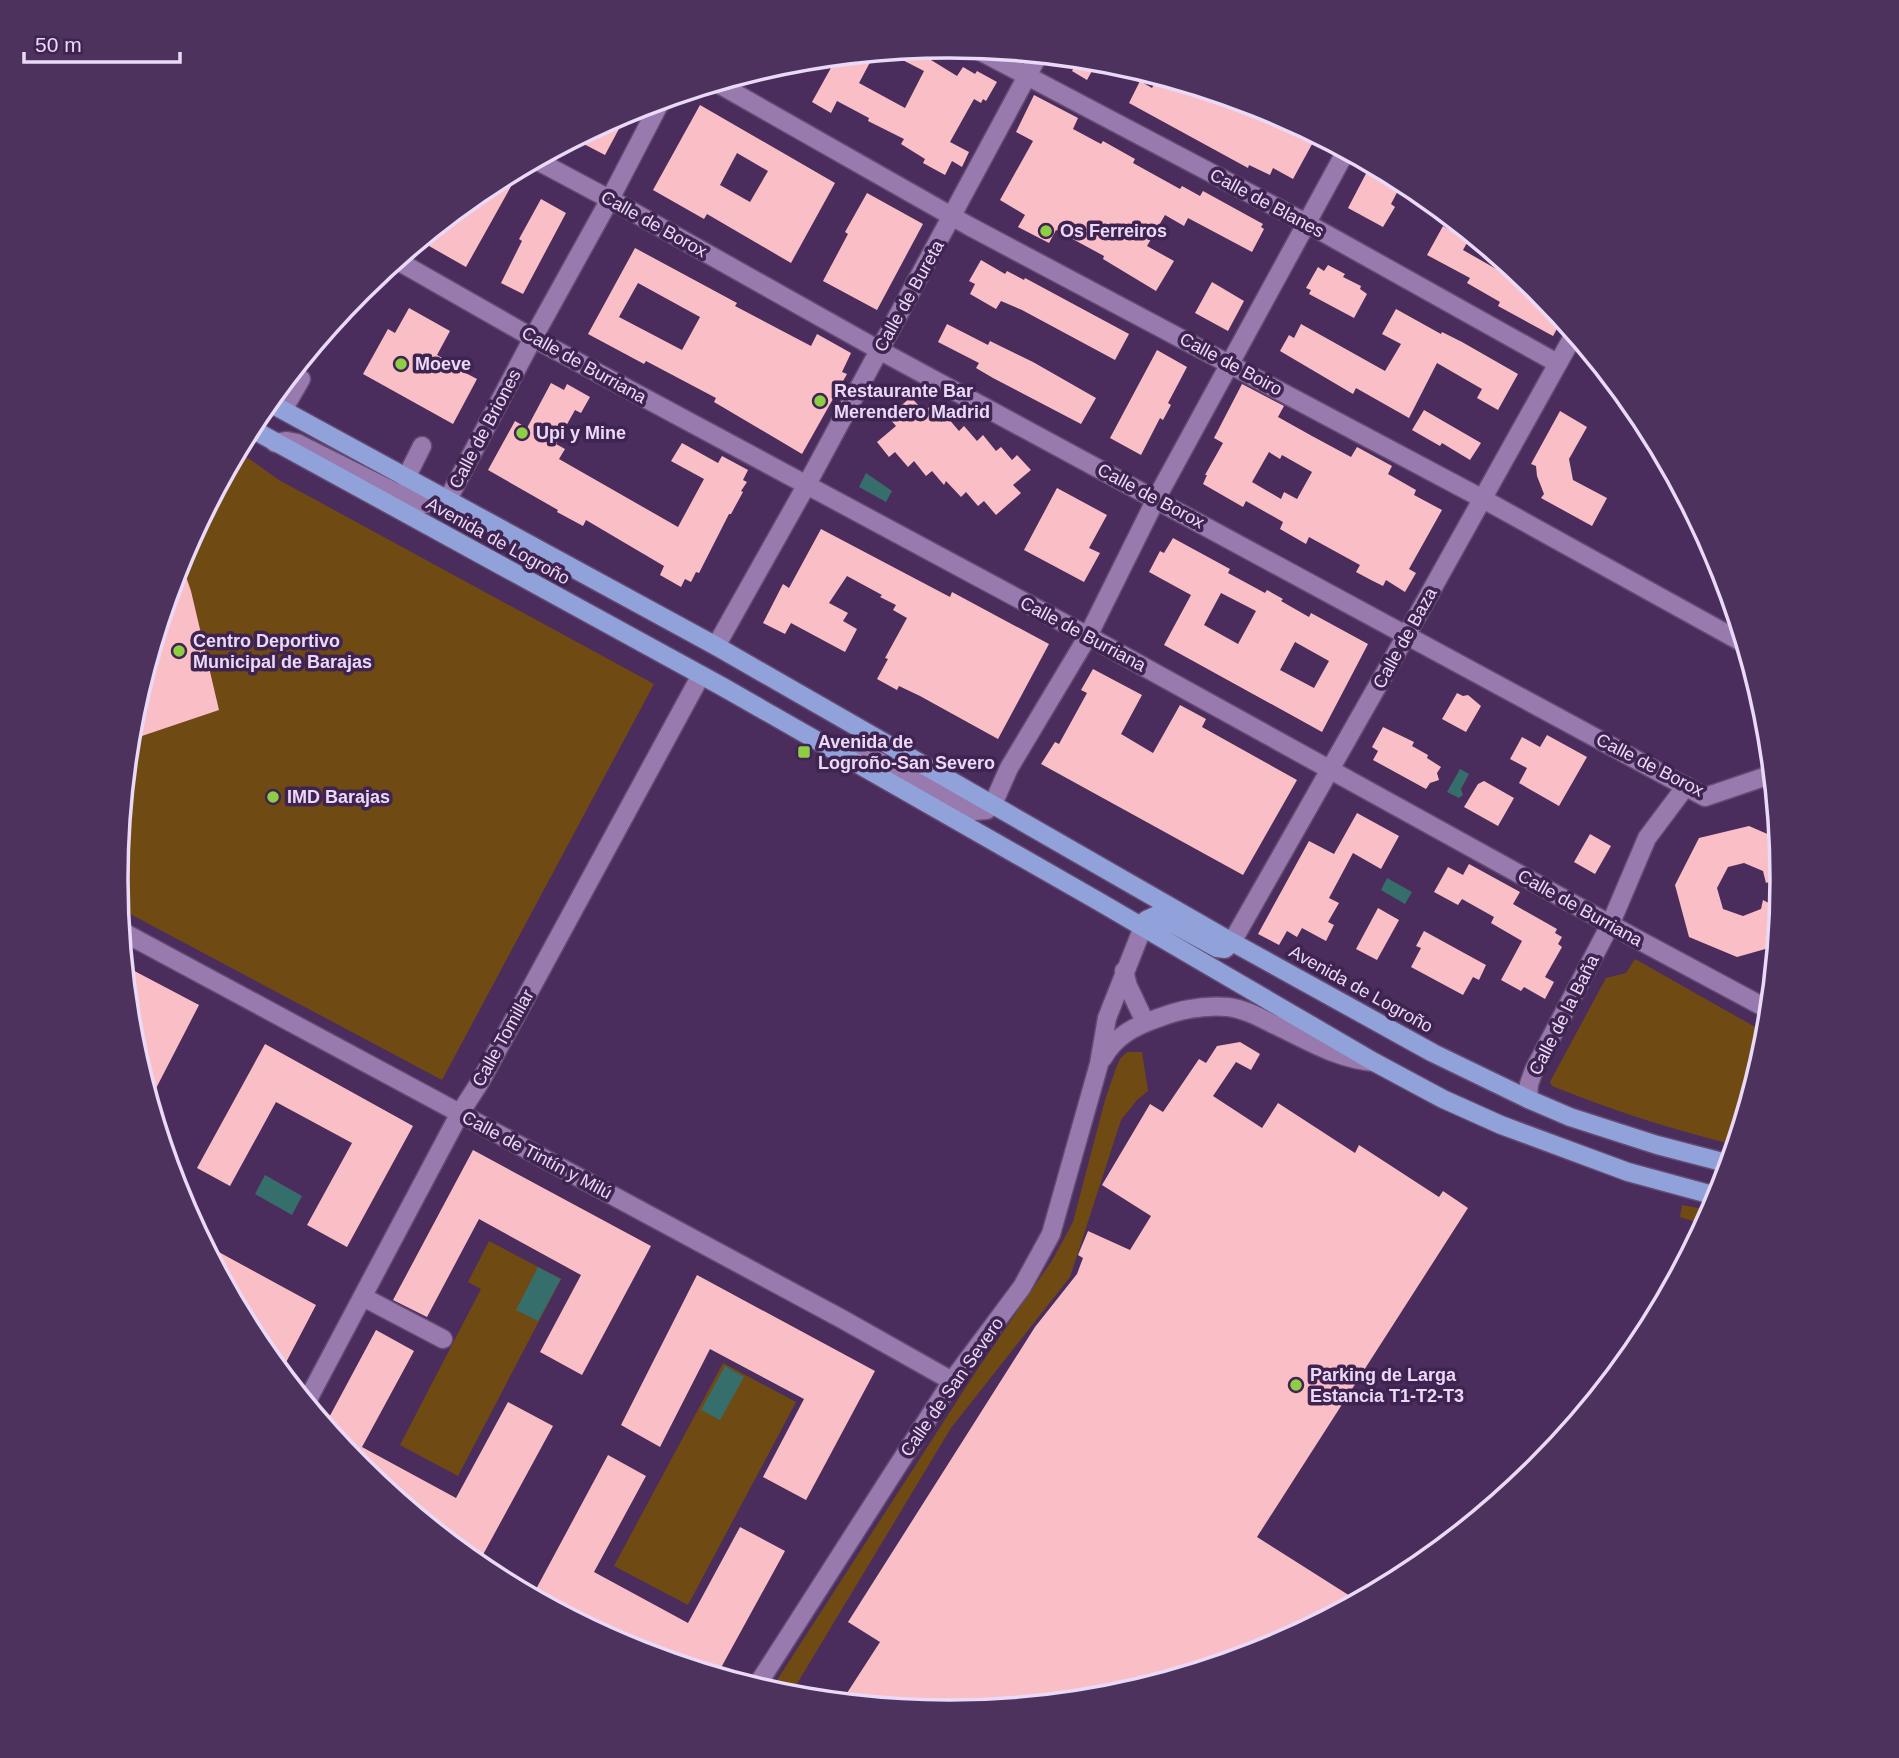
<svg xmlns="http://www.w3.org/2000/svg" width="1899" height="1758" viewBox="0 0 1899 1758" font-family="Arial,sans-serif">
<style>
.green{fill:#704a13}
.water{fill:#356e6b}
.building{fill:#fabfc6;fill-rule:evenodd}
.lines{fill:none;stroke-linecap:round;stroke-linejoin:round}
.minor-casing{stroke:#644b73;stroke-width:21}
.major-casing{stroke:#644b73;stroke-width:21}
.minor{stroke:#997aae;stroke-width:18}
.major{stroke:#90a2d9;stroke-width:18}
.poi-dot{fill:#8dce44;stroke:#3f2351;stroke-width:2.5}
.labels{text-anchor:middle;dominant-baseline:central;stroke-width:7;stroke-linejoin:round;paint-order:stroke}
.street-label{font-size:18px;fill:#ebdaf7;stroke:#3f2351}
.poi-label{font-size:18px;font-weight:bold;fill:#ebdaf7;stroke:#3f2351;text-anchor:start}
.rim{fill:none;stroke:#ebdaf7;stroke-width:3.5}
</style>
<rect width="100%" height="100%" fill="#4a2d5c"/>
<!-- green -->
<path class="green" d="M238 451 279 480 654 684 442 1080 119 908 116 879 132 716 180 560Z
M1635 959 1764 1032 1768 1031 1767 1042 1735 1145C1671 1129 1614 1111 1552 1086L1550 1082 1606 978 1626 973Z
M1127 1052H1142L1148 1091 1137 1100 1121 1120 1070 1277 951 1428 789 1697 770 1691 975 1373 1053 1259 1073 1222 1105 1100 1116 1068 1120 1059Z
M1682 1205 1713 1211 1705 1225 1680 1217Z
M489 1241 561 1279 458 1476 400 1445 481 1289 468 1282Z
M723 1363 796 1402 688 1605 614 1566Z"/>
<!-- water -->
<path class="water" d="M866 473 892 491 886 502 859 487Z
M1460 769 1469 774 1461 789 1463 795 1459 798 1447 792Z
M1387 878 1412 892 1405 904 1381 890Z
M265 1175 302 1196 292 1215 255 1194Z
M538 1267 561 1279 538 1321 516 1310Z
M725 1366 744 1377 720 1420 701 1410Z"/>
<!-- building -->
<path class="building" d="M937 47 931 60 957 76 963 67 975 74 977 71 997 82 986 101 983 99 981 103 974 99 950 142 969 152 962 167 952 161 945 175 923 163 925 159 901 144 904 139 868 121 869 118 837 101 831 113 812 102 837 57 875 53 859 83 905 108 924 71 887 52Z
M1079 58 1098 60 1087 80 1072 71Z
M1159 76 1269 109 1317 135 1293 179 1273 168 1270 175 1249 165 1248 168 1129 103 1140 81 1152 88Z
M1034 95 1078 118 1073 129 1101 144 1103 141 1135 159 1133 163 1180 189 1182 186 1200 196 1203 191 1263 224 1261 227 1264 229 1252 252 1188 218 1184 226 1165 215 1147 246 1174 261 1156 291 1103 259 1104 256 1056 230 1049 243 1018 227 1025 215 1000 200 1033 141 1016 132Z
M700 105 835 183 791 263 707 214 704 219 653 190ZM737 153 768 171 750 202 720 185Z
M629 110 605 155 574 139 610 120Z
M1371 164 1403 181 1391 204 1395 207 1383 227 1348 208Z
M505 176 514 181 466 267 429 246 440 224 487 186Z
M867 193 923 224 877 310 823 281 848 234 845 232Z
M541 199 566 213 523 294 501 283 522 241 519 239Z
M1443 226 1468 241 1463 250 1512 278 1516 271 1529 281 1525 288 1549 302 1563 318 1553 336 1498 306 1500 302 1467 283 1470 278 1427 255Z
M635 248 737 303 735 306 811 346 817 334 851 353 842 372 847 374 802 454 714 402 716 398 646 361 644 364 588 334ZM638 283 700 317 682 350 619 317Z
M981 260 1005 274 1007 271 1024 280 1025 278 1129 334 1115 360 1022 310 1001 301 996 309 970 294 975 284 969 281Z
M1328 265 1345 274 1343 277 1361 286 1360 289 1367 294 1354 318 1309 294 1311 290 1306 288 1318 267 1324 271Z
M1212 282 1244 301 1228 331 1195 313Z
M409 308 450 331 437 355 442 358 441 360 477 379 453 424 363 374 388 329 395 333Z
M1396 309 1441 334 1442 332 1462 342 1518 374 1498 410 1477 398 1482 389 1437 363 1409 418 1356 388 1353 394 1280 351 1289 335 1294 338 1301 324 1385 371 1401 344 1382 334Z
M947 324 988 345 990 341 1033 362 1096 398 1081 424 993 378 976 368 979 363 938 342Z
M1157 350 1187 367 1168 403 1171 405 1163 420 1160 418 1141 455 1110 438Z
M551 383 564 390 567 384 590 397 581 413 575 410 556 444 565 449 559 459 678 527 704 479 671 461 682 443 718 463 722 456 748 470 743 480 747 482 741 491 743 492 731 514H729L699 573 696 572 691 582 685 579 681 587 660 575 664 566 586 520 583 526 557 512 558 510 488 470 515 421 527 428Z
M1242 384 1284 406 1278 417 1312 436 1351 457 1357 447 1392 466 1388 474 1416 490 1414 495 1442 510 1409 569 1416 573 1405 592 1386 580 1383 586 1371 580 1356 572 1360 565 1309 537 1306 544 1280 529 1283 522 1246 501 1243 507 1203 484 1207 475H1205L1223 443 1214 438ZM1269 452 1280 459 1282 455 1312 472 1297 499 1284 492 1281 499 1252 482Z
M911 397 924 412 929 407 941 422 947 417 959 431 964 426 977 441 983 435 996 451 1001 447 1012 460 1017 455 1031 470 1013 485 1021 493 996 515 984 501 978 506 966 492 961 497 946 481 944 485 932 471 926 476 914 461 908 467 895 452 889 457 877 442 896 426 888 417Z
M1424 410 1481 443 1470 460 1442 443 1440 446 1412 430Z
M1560 411 1587 427 1569 459 1573 480 1607 498 1592 526 1541 498 1544 494 1537 476 1536 466 1531 464Z
M1057 488 1107 515 1089 548 1100 553 1084 582 1024 550Z
M821 529 950 597 952 592 1049 644 998 739 920 696 899 686 897 690 877 679 888 659 885 658 907 618 893 610 896 605 880 597 882 595 847 576 829 603 848 613 843 621 857 629 845 652 791 623 785 634 763 623 783 584 789 588Z
M1173 538 1230 569 1228 573 1265 593 1267 590 1283 599 1281 601 1309 617 1311 613 1368 644 1322 732 1164 645 1191 595 1149 572 1160 551 1164 553ZM1221 593 1256 611 1238 644 1204 625ZM1295 642 1329 661 1314 688 1280 670Z
M180 559 191 591 219 710 130 740 132 716Z
M1093 669 1142 695 1121 734 1153 753 1180 705 1206 719 1202 727 1297 780 1243 875 1041 764 1055 742 1059 744 1087 693 1081 690Z
M1457 693 1463 696 1468 695 1481 706 1466 732 1442 719Z
M1383 727 1414 742 1412 746 1428 755 1427 758 1441 767 1437 773 1439 780 1430 783 1426 789 1373 760 1378 751 1372 747Z
M1547 735 1587 757 1559 806 1519 783 1527 768 1510 759 1522 737 1540 747Z
M1484 781 1514 798 1498 826 1464 807 1478 784Z
M1357 813 1399 836 1381 869 1353 853 1329 898 1339 903 1328 922 1334 925 1326 941 1302 928 1297 937 1287 931 1279 945 1258 934 1309 841 1334 854Z
M1749 826 1779 839 1783 877 1766 883 1763 871 1744 863 1728 867 1717 888 1723 909 1743 916 1761 909 1763 900 1780 909 1776 946 1737 957 1689 937 1675 885 1699 838Z
M1590 834 1611 846 1595 874 1574 862Z
M1469 864 1520 892 1513 904 1557 929 1555 933 1562 937 1558 944 1562 947 1545 977 1554 982 1545 999 1524 987 1521 991 1501 980 1522 941 1491 923 1494 917 1462 899 1458 905 1434 892 1448 867 1463 875Z
M1378 908 1399 920 1377 960 1356 949Z
M1424 931 1486 965 1479 980 1473 977 1463 995 1411 967 1421 948 1416 946Z
M125 966 199 1005 150 1100 132 1041Z
M1240 1042 1260 1054 1251 1070 1236 1062 1213 1096 1262 1128 1278 1103 1355 1153 1359 1145 1439 1197 1443 1191 1468 1208 1257 1537 1358 1601 1268 1649 1112 1697 949 1712 864 1704 847 1693 880 1642 848 1622 1035 1327 1077 1274 1083 1258 1078 1255 1088 1231 1130 1250 1151 1216 1102 1185 1150 1104 1163 1112 1199 1059 1206 1063 1217 1046Z
M265 1044 413 1126 347 1247 307 1225 352 1143 276 1102 230 1186 197 1168Z
M473 1150 651 1246 582 1375 540 1352 581 1275 479 1219 427 1317 393 1300Z
M204 1244 316 1305 281 1372 256 1342 251 1332 256 1323 242 1315Z
M697 1275 875 1371 806 1500 763 1477 804 1399 710 1349 660 1447 621 1425Z
M376 1330 414 1351 362 1447 456 1498 508 1402 553 1426 479 1562 463 1553 360 1468 325 1425Z
M608 1455 646 1476 594 1572 688 1623 740 1527 785 1551 717 1675 657 1657 535 1591Z"/>
<g class="lines">
<!-- minor casing -->
<g class="minor-casing">
<path id="minor" d="M974 48 1308 224 1557 363
M717 83 969 226 1483 499 1745 644
M536 160 626 208 879 350 1705 797 1773 774
M396 260 533 338 1088 636 1635 938 1760 1005 1770 1007
M283 410 301 379
M275 443 287 441 297 443 415 502 424 504 448 499 533 338 610 199 662 99
M406 478 422 446
M716 646 806 486 1039 54
M839 753 858 754 878 761 974 811 987 810 993 804 1009 768 1088 636 1156 499 1346 151
M121 931 842 1319 952 1381
M1232 942 1407 634 1575 333
M1124 971 1128 986 1145 1022
M1103 1058C1115 1036 1135 1026 1158 1018 1179 1010 1205 1005 1228 1007 1244 1009 1259 1017 1273 1024 1307 1040 1337 1059 1374 1062
M1528 1099 1529 1084 1534 1070 1610 925 1647 838 1686 786
M363 1297 443 1339
M306 1403 460 1113 480 1082 701 675
M756 1687 952 1381 1022 1287 1051 1234 1099 1064 1107 1018 1143 927"/>
</g>
<!-- major casing -->
<g class="major-casing">
<path id="major" d="M268 402 716 646 1232 942 1433 1053 1528 1099 1570 1117 1657 1145 1730 1164
M250 428 723 687 1098 901 1374 1062 1443 1099 1501 1125 1628 1172 1720 1197
M1143 927 1146 920 1157 915 1217 948 1225 949 1232 942"/>
</g>
<!-- minor -->
<use href="#minor" class="minor"/>
<!-- major -->
<use href="#major" class="major"/>
</g>
<!-- markers -->
<g class="poi-dot">
<circle cx="1046" cy="231" r="7"/>
<circle cx="401" cy="364" r="7"/>
<circle cx="820" cy="401" r="7"/>
<circle cx="522" cy="433" r="7"/>
<circle cx="179" cy="651" r="7"/>
<rect x="797" y="745" width="14" height="14" rx="3.5"/>
<circle cx="273" cy="797" r="7"/>
<circle cx="1296" cy="1385" r="7"/>
</g>
<g class="labels">
<!-- street labels -->
<g class="street-label">
<text transform="translate(1267 203) rotate(28)">Calle de Blanes</text>
<text transform="translate(654 224) rotate(29)">Calle de Borox</text>
<text transform="translate(909 296) rotate(-61)">Calle de Bureta</text>
<text transform="translate(1231 364) rotate(28)">Calle de Boiro</text>
<text transform="translate(584 365) rotate(29)">Calle de Burriana</text>
<text transform="translate(485 429) rotate(-62)">Calle de Briones</text>
<text transform="translate(1151 496) rotate(28)">Calle de Borox</text>
<text transform="translate(498 541) rotate(29)">Avenida de Logroño</text>
<text transform="translate(1083 634) rotate(28)">Calle de Burriana</text>
<text transform="translate(1405 638) rotate(-61)">Calle de Baza</text>
<text transform="translate(1650 765) rotate(27)">Calle de Borox</text>
<text transform="translate(1580 908) rotate(29)">Calle de Burriana</text>
<text transform="translate(1361 989) rotate(29)">Avenida de Logroño</text>
<text transform="translate(1564 1015) rotate(-63)">Calle de la Baña</text>
<text transform="translate(503 1038) rotate(-61)">Calle Tomillar</text>
<text transform="translate(537 1155) rotate(28)">Calle de Tintín y Milú</text>
<text transform="translate(952 1387) rotate(-55)">Calle de San Severo</text>
</g>
<!-- poi labels -->
<g class="poi-label">
<text x="1060" y="231">Os Ferreiros</text>
<text x="415" y="364">Moeve</text>
<text x="834" y="391">Restaurante Bar<tspan x="834" dy="21">Merendero Madrid</tspan></text>
<text x="536" y="433">Upi y Mine</text>
<text x="193" y="641">Centro Deportivo<tspan x="193" dy="21">Municipal de Barajas</tspan></text>
<text x="818" y="742">Avenida de<tspan x="818" dy="21">Logroño-San Severo</tspan></text>
<text x="287" y="797">IMD Barajas</text>
<text x="1310" y="1375">Parking de Larga<tspan x="1310" dy="21">Estancia T1-T2-T3</tspan></text>
</g>
</g>
<!-- crop -->
<path d="M0 0H1899V1758H0ZM128 879a821 821 0 1 1 1642 0a821 821 0 1 1-1642 0Z" fill="#4d325e" fill-rule="evenodd"/>
<path class="rim" d="M128 879a821 821 0 1 1 1642 0a821 821 0 1 1-1642 0Z"/>
<!-- scale -->
<path d="M24 52v10h156v-10" fill="none" stroke="#ebdaf7" stroke-width="3.5"/>
<text x="35" y="52" font-size="21" fill="#ebdaf7" stroke="#3f2351" stroke-width="5" paint-order="stroke">50 m</text>
</svg>
